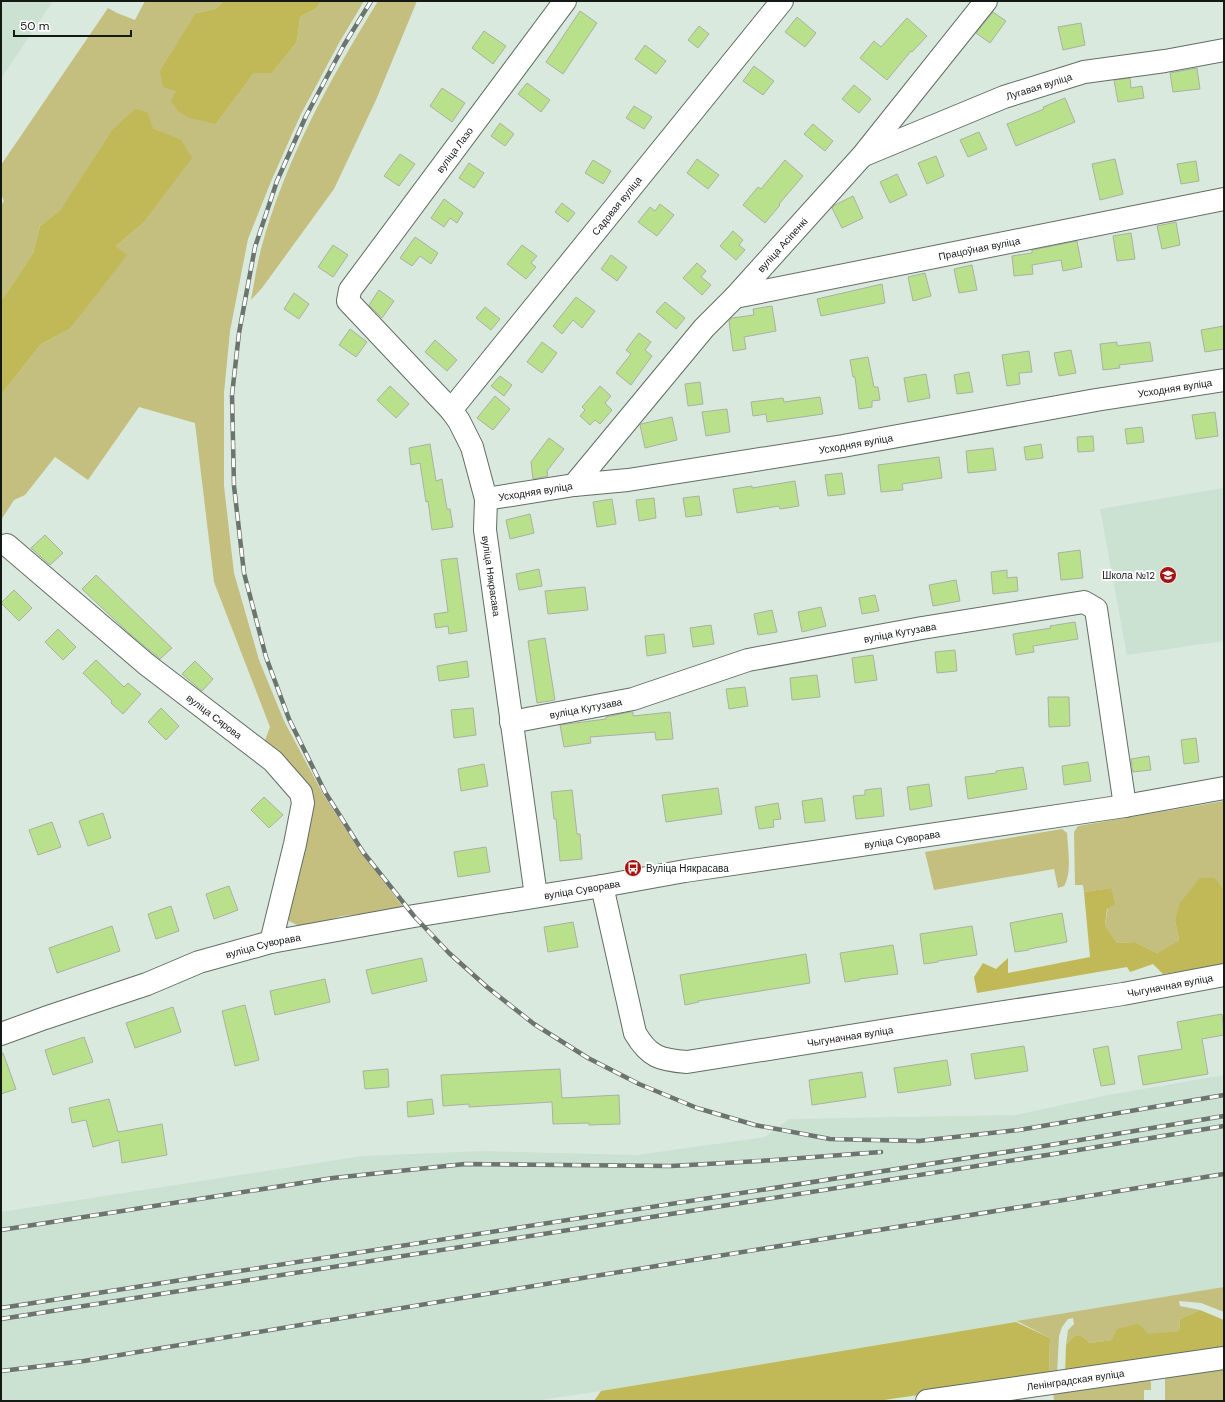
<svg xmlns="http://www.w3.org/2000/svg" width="1225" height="1402" viewBox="0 0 1225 1402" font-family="'DM Sans',sans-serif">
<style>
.built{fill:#cbe1d1}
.green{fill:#c4be7f}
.forest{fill:#c1b857}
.building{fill:#b9e08b;stroke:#aab1a3}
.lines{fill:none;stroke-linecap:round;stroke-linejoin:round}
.minor-casing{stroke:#606e64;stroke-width:24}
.minor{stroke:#fff;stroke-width:22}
.rail-casing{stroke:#6b746d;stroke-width:4.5}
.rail{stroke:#fff;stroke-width:3;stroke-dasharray:9;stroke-linecap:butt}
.labels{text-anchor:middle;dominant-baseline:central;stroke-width:4;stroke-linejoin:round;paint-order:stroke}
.street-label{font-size:10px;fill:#141916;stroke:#fff}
.poi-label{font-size:10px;fill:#141916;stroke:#fff;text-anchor:end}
</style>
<rect width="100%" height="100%" fill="#dae9de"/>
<!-- built -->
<path class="built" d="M1 1H53L1 79Z
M1224 488V641L1127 655 1100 509Z
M1224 1075V1287L601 1391 533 1401H1V1212L363 1156 483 1151 637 1155 765 1137 789 1119 1016 1115 1108 1095Z"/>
<!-- green -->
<path class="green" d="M145 1H224L215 9 196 13 176 91 216 124 254 73H272L297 42 300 17 317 8 321 1H364L339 43 301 114 272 179 248 239 230 331 224 393V486L234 573 259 660 284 721 323 794 361 853 403 907 374 913 342 916 306 926 297 925 289 921 285 915 307 789 300 774 264 743 270 727 214 582 195 423 139 407 88 480 55 457 25 495 14 500 1 520V395L41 344 70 329 126 255 116 246 142 224 181 141 153 128 111 131 60 212 40 226 33 253 1 301V205L4 201 1 194V165L108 8 117 13 135 20Z
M378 1H417L376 100 334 189 262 288 251 300C254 283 257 265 261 249 285 160 330 79 378 1Z
M1224 801V889L1215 878 1175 921 1179 940 1157 953 1135 942 1117 943 1105 925 1111 888 1084 892 1083 885H1075L1074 832 1078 826Z
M1062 829 1067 833C1068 849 1072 873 1064 886L1058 888 1054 869 934 890 925 852Z
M1224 1287V1312L1201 1303 1179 1301 1180 1306 1200 1310 1180 1319 1179 1331 1090 1343 1082 1336H1074L1066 1345 1068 1330 1074 1324 1073 1318 1068 1319 1062 1327 1059 1336 1057 1374 1049 1376 1050 1338 1017 1321Z
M1224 1364V1401H1165V1379L1169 1374Z
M1146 1378 1151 1382V1390H1144V1401H1054L1053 1392Z"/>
<!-- forest -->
<path class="forest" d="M224 1H321L317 8 300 17 297 42 272 73H254L216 124 190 118 179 112 171 101 176 91 163 87 160 71 196 13 215 9Z
M135 109 147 112 153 128 181 140 192 158 142 224 116 246 127 255 70 329 41 344 1 395V301L33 253 40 226 60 211 111 131Z
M1200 878H1215L1224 889V964L1163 974 1153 964 1130 972 1127 967 977 993 974 977 983 963 996 969 1008 958V973L1090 957 1084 892 1111 888 1115 904 1107 909 1105 925 1117 943 1135 942 1157 953 1179 940 1175 921 1180 903Z
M1200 1310 1224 1320V1349L1065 1373 1066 1345 1074 1336H1082L1090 1343 1112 1340 1117 1329 1138 1324 1149 1334 1179 1331 1180 1319Z
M1016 1322 1050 1338 1049 1376 877 1401H594L601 1391Z"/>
<!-- building -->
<path class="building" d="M580 11 597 23 563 74 546 62Z
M993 12 1006 21 990 43 976 33Z
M797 17 816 33 805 47 785 32Z
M907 18 927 36 912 52 911 51 887 80 860 58 874 41 881 47Z
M1081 23 1085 45 1063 50 1058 27Z
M699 26 709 34 698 48 688 40Z
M484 31 506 46 493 64 472 48Z
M645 45 666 61 656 74 635 59Z
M754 66 774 81 763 95 743 81Z
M1197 68 1200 89 1173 92 1170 73Z
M1130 78 1131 88 1142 86 1144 98 1118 102 1114 80Z
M527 83 550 100 541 112 518 94Z
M854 85 871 99 859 113 842 99Z
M442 88 465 103 452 122 430 106Z
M1065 98 1075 122 1016 146 1007 124 1044 109 1043 107Z
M634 106 652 117 644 129 626 118Z
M500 123 514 134 505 146 491 136Z
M813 124 833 141 825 151 804 134Z
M979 132 987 149 968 157 960 140Z
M400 154 415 164 399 186 384 176Z
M936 156 944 176 927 184 918 163Z
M697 159 719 175 708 189 687 173Z
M1115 159 1123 194 1100 200 1092 164Z
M593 160 611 171 603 184 585 173Z
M785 160 803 176 779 204 780 205 765 223 743 205 758 187 761 189Z
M1196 161 1199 181 1181 184 1177 164Z
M469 163 484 173 474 188 459 178Z
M897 174 907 195 890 203 880 182Z
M853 196 863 218 842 228 832 208 835 205Z
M444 199 463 213 457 223 450 218 444 227 431 218Z
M562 203 575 213 568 222 555 212Z
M660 204 674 215 657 236 638 222 650 207 655 211Z
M1176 222 1180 245 1162 249 1157 226Z
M733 231 743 240 739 245 745 250 736 260 720 246Z
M1131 233 1135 259 1117 261 1113 236Z
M415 237 438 253 431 264 420 256 412 266 400 258Z
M1077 241 1082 267 1063 271 1061 260 1032 265 1033 274 1014 276 1012 256 1032 253V250Z
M333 245 348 255 333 277 318 267Z
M522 245 537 256 531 263 536 267 526 279 507 264Z
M611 255 627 267 617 281 601 269Z
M697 263 706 271 701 277 711 285 702 295 683 278Z
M972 265 977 290 959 293 954 269Z
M925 273 931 296 913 301 908 277Z
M882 284 885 303 821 316 817 299Z
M379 290 394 301 382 318 369 305Z
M294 293 309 304 299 319 284 309Z
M576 297 595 311 582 328 573 320 562 334 553 326Z
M665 302 685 318 676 329 656 312Z
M772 306 776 331 744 337 746 349 733 351 729 321 732 318 754 315 753 309Z
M485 307 500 319 491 330 476 318Z
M1224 326V349L1205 352 1201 330Z
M350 329 367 342 356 357 339 345Z
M639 333 651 342 645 350 652 356 631 385 616 373 631 354 626 350Z
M435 340 457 360 447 371 425 352Z
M542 342 557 353 542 373 527 362Z
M1117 342V346L1150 342 1153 361 1119 365 1120 368 1103 370 1100 344Z
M1071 350 1076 373 1059 376 1054 353Z
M1029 351 1032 372 1019 373 1020 384 1007 386 1002 355Z
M868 357 874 387H878L880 400 872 401V407L859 409 855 377H853L850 360Z
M969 372 973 392 957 394 954 375Z
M926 374 930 398 908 402 904 378Z
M500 376 512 385 504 396 491 386Z
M700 382 703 404 688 406 685 384Z
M390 386 409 404 396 418 377 400Z
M600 386 611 396 605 403 612 410 600 424 595 420 590 425 580 416 585 410 582 407Z
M495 396 510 409 493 430 477 418Z
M820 397 823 414 767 422 766 414 753 416 751 402 783 398 784 402Z
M727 409 730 432 706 436 702 412Z
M1215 412 1218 436 1196 439 1192 415Z
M672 417 677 440 645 448 640 425 641 424Z
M1142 427 1144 442 1127 444 1125 429Z
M1093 436 1094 451 1078 452 1077 437Z
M549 438 564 449 547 471 548 476 533 479 531 462Z
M430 444 436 481 442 479 447 509H450L453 527 432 530 428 501 426 502 420 463 411 465 409 448Z
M1041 444 1043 458 1026 460 1024 447Z
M993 448 996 470 968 473 966 451Z
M939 457 942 478 902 484 903 490 881 492 878 465Z
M842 473 845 494 828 496 825 475Z
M795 481 799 506 780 509 779 506 737 513 733 489 752 486V488Z
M699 496 702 515 686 517 683 498Z
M654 498 656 518 639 521 636 500Z
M612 499 616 524 597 527 593 502Z
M530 514 534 533 510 539 506 520Z
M45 535 63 553 50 565 31 548Z
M1080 550 1083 578 1061 580 1058 553Z
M457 558 467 631 449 634 448 626 436 628 434 614 448 612 441 560Z
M539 569 542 586 519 590 516 574Z
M1007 570V578L1017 577 1018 591 993 594 991 572Z
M96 575 172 648 160 659 130 634 82 589Z
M956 580 960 601 933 606 929 585Z
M585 587 588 610 548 614 545 591Z
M14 590 32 608 19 621 1 603Z
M875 595 879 611 862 614 859 598Z
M821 607 826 626 802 632 798 612Z
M772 610 777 632 758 635 754 614Z
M1075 622 1078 639 1033 646 1034 652 1016 655 1013 634 1051 628 1050 626Z
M711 625 714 644 693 647 690 628Z
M58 629 76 647 63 660 45 642Z
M664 634 666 653 647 656 645 636Z
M545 638 555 700 537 703 528 641Z
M955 650 957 671 937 673 935 652Z
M873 655 877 680 855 683 852 658Z
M96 660 124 687 128 683 141 694 123 714 111 703 112 701 83 673Z
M195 661 213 679 202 691 182 674Z
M467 661 469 677 439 681 437 666Z
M817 675 820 697 792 700 790 678Z
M745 687 748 706 729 709 726 689Z
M1048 697H1069L1070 726 1049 727Z
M161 708 179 726 166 740 148 722Z
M473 708 476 735 454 738 451 710Z
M630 712H633V716L670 712 673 739 656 740 655 732 590 737 591 743 564 747 560 725 606 719V717Z
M1196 738 1199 762 1184 764 1181 740Z
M1149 756 1151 770 1133 772 1131 759Z
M1088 762 1091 781 1064 785 1062 766Z
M484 764 488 786 461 791 458 769Z
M1023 767 1027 789 968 799 965 777 996 773V771Z
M929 784 932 806 910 810 907 787Z
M718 788 722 814 666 822 662 795Z
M881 788 884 816 856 819 853 796 865 795V790Z
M572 790 577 834H580L582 859 560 861 556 819H554L551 792Z
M264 797 283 815 269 828 251 810Z
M822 798 825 821 805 823 802 801Z
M778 803 781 819 773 820 774 827 759 829 755 807Z
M103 813 111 838 88 846 79 821Z
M52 822 61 847 38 855 29 830Z
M486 847 490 872 458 877 454 852Z
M229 886 238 910 214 919 206 894Z
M171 906 179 931 156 939 148 914Z
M1062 913 1067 942 1029 949V950L1015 952 1010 923Z
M573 922 578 947 548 952 544 927Z
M112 926 120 951 57 973 49 948Z
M972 926 977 955 938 961V962L924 964 920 934Z
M893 945 898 974 859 979V980L845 982 840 953Z
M806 954 810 983 698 1001 699 1002 685 1005 680 975Z
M422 958 427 981 372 994 366 970Z
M325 979 330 1002 275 1015 270 991Z
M245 1005 259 1060 235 1066 222 1011Z
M173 1007 181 1032 135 1048 126 1023Z
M1222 1014 1224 1035 1202 1039 1208 1074 1143 1085 1138 1056 1182 1049 1177 1022Z
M84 1037 93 1062 53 1075 45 1050Z
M1024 1046 1028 1071 975 1079 971 1054Z
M1108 1046 1115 1084 1101 1086 1093 1049Z
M1 1053H3L16 1089 1 1094Z
M947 1060 951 1085 898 1093 894 1068Z
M388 1069 389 1087 365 1089 363 1071Z
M560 1069 562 1098 619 1095 620 1124 589 1125V1123L553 1124 552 1102 469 1107V1104L443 1106 441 1075Z
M862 1072 866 1097 812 1105 809 1080Z
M109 1099 118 1132 162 1124 167 1155 122 1163 119 1140 93 1147 86 1120 72 1123 69 1108Z
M432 1099 434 1114 408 1117 407 1102Z"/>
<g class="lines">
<!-- minor casing -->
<g class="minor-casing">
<g id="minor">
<path id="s1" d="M864 155 1004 97 1084 72 1165 61 1224 50"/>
<path id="s2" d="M735 297 1224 199"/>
<path id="s3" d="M451 410 782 1"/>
<path id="s4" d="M574 485 704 328 735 297 863 155 986 1"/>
<path id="s5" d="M486 499 574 485 628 480 843 446 1096 400 1224 380"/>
<path id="s6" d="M7 545 146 664 273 761 301 793 303 803 295 844 271 942"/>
<path id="s7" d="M511 722 633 699 748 660 922 628 1084 602 1096 609 1125 806"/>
<path id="s8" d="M602 886 635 1033C649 1057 660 1060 687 1062L919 1025 1123 994 1224 975"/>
<path id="s9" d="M536 896 485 530 486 499 472 447 459 421 451 410 348 301 350 290 565 1"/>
<path id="s10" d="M1 1034 45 1018 147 984 199 962 271 942 414 916 602 886 685 871 1125 806 1224 788"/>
<path id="s11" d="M927 1401 1224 1358"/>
</g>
</g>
<!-- minor -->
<use href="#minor" class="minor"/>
<!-- rail casing -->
<g class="rail-casing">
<path id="rail" d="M371 1 344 45 306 116 277 181 255 247 239 333 232 395 234 486 244 573 266 657 289 719 325 792 363 852 414 916 449 953 487 987 534 1024 588 1058 639 1084 697 1108 755 1125 830 1139 919 1141 1019 1130 1224 1095
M1 1230 333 1178 465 1164 671 1166 775 1160 881 1152
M1 1308 1038 1147 1224 1116
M1 1319 1060 1153 1224 1126
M1 1371 84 1361 564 1281 1224 1174"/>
</g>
<!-- rail -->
<use href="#rail" class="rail"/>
</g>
<!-- icons -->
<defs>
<g id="school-disc" transform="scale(0.9)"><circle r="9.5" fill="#a71310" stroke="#fff"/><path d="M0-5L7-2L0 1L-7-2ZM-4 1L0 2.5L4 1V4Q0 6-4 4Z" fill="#fff"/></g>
<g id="bus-disc" transform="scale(0.9)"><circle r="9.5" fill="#a71310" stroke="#fff"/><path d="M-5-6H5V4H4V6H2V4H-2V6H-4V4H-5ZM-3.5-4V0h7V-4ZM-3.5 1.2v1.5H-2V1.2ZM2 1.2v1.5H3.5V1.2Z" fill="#fff"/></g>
</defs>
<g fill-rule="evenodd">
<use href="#school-disc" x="1168" y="575"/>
<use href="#bus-disc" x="633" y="868"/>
</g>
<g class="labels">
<!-- street labels -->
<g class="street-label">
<text stroke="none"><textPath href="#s1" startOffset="188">Лугавая вуліца</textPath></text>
<text stroke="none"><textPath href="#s9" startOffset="833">вуліца Лазо</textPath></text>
<text stroke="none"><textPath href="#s3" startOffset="263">Садовая вуліца</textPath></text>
<text stroke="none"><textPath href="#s4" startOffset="318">вуліца Асіпенкі</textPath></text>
<text stroke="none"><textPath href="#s2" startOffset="249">Працоўная вуліца</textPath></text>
<text stroke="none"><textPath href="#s5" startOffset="698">Усходняя вуліца</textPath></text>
<text stroke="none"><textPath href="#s5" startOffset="374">Усходняя вуліца</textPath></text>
<text stroke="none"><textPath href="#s5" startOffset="50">Усходняя вуліца</textPath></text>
<text transform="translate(491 576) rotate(82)">вуліца Някрасава</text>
<text stroke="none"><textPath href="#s7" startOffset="400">вуліца Кутузава</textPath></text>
<text stroke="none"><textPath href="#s7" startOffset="76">вуліца Кутузава</textPath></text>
<text stroke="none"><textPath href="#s6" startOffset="269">вуліца Сярова</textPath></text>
<text stroke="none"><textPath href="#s10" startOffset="925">вуліца Суворава</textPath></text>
<text stroke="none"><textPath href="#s10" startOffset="601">вуліца Суворава</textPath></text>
<text stroke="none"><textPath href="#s10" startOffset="277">вуліца Суворава</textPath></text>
<text stroke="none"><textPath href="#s8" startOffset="703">Чыгуначная вуліца</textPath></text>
<text stroke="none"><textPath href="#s8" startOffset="379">Чыгуначная вуліца</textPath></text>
<text stroke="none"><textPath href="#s11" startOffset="150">Ленінградская вуліца</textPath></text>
</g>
<!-- poi labels -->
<g class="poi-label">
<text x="1155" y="575">Школа №12</text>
<text x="646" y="868" text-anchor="start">Вуліца Някрасава</text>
</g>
</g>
<!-- border -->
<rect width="1225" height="1402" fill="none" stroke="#141916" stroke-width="4"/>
<!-- scale -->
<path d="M14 30v6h117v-6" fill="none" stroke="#141916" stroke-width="2"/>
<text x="20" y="30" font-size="12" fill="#141916" stroke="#ffffff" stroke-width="3" paint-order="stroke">50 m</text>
</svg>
